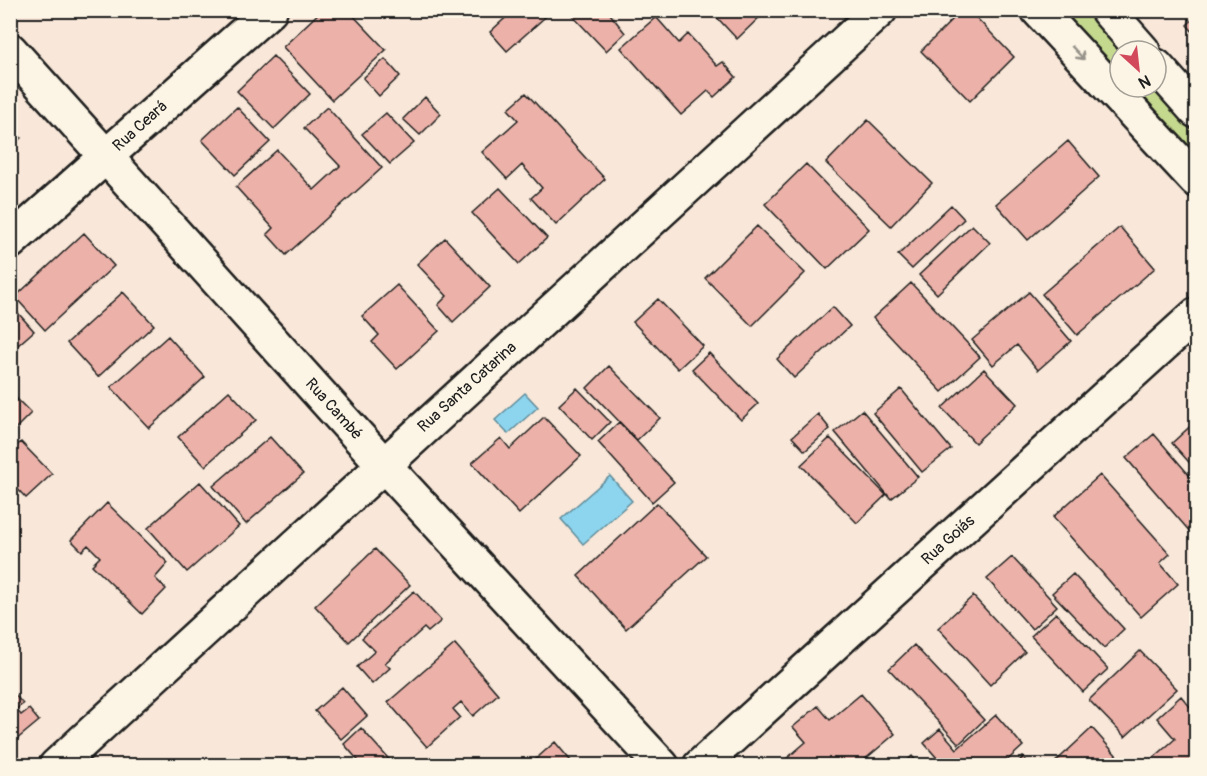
<svg xmlns="http://www.w3.org/2000/svg" width="1207" height="776" viewBox="0 0 1207 776" font-family="Pangolin,sans-serif">
<style>
.green{fill:#c5d98e;stroke:#707a55;stroke-width:1.5}
.water{fill:#8dd5ee;stroke:#608b9a;stroke-width:1.5}
.building{fill:#ecb2a9;stroke:#1c1c1c;stroke-width:1.5}
.lines{fill:none;stroke-linecap:round;stroke-linejoin:round}
.street-casing{stroke:#1c1c1c;stroke-width:38}
.secondary-casing{stroke:#1c1c1c;stroke-width:38}
.street{stroke:#fcf5e5;stroke-width:33}
.secondary{stroke:#fcf5e5;stroke-width:33}
.oneway{stroke:#97938b}
.labels{text-anchor:middle;dominant-baseline:central;stroke-width:6;stroke-linejoin:round;paint-order:stroke}
.street-label{font-size:16px;fill:#1c1c1c;stroke:#fcf5e5}
</style>
<rect width="100%" height="100%" fill="#f9e8d9"/>
<filter id="ink" filterUnits="userSpaceOnUse"><feTurbulence type="fractalNoise" baseFrequency=".0167" numOctaves="2"/><feDisplacementMap in="SourceGraphic" scale="12" xChannelSelector="R" yChannelSelector="G"/><feConvolveMatrix kernelMatrix="1 2 1 2 8 2 1 2 1" color-interpolation-filters="sRGB"/></filter>
<g filter="url(#ink)">
<!-- green -->
<path class="green" d="M1063 11H1087L1125 51H1120V72Z
M1156 84 1196 127V153L1134 87H1156Z"/>
<!-- water -->
<path class="water" d="M525 393 538 407 508 434 495 420Z
M610 476 632 501 583 544 561 519Z"/>
<!-- building -->
<path class="building" d="M322 10H348L386 50 332 100 283 47Z
M514 10H553L507 51 490 32Z
M607 10 625 33 606 51 568 11Z
M710 10H767L737 39Z
M962 10H969L1014 57 970 101 921 51Z
M1196 16V35L1187 25Z
M656 17 679 43 688 34 717 66 723 62 736 77 714 97 708 91 681 115 621 48Z
M273 56 310 94 274 129 237 91Z
M385 59 400 76 379 96 363 78Z
M526 93 605 179 556 225 531 198 542 188 522 165 507 179 482 152 518 120 508 109Z
M425 97 441 114 420 135 403 119Z
M237 107 270 142 235 175 202 140Z
M327 107 382 168 286 255 267 234 273 228 236 187 277 150 314 190 340 166 304 128Z
M386 113 414 143 390 164 362 134Z
M868 120 932 183 891 226 826 163Z
M10 126 21 138 10 147Z
M1068 141 1099 177 1028 240 996 204Z
M806 164 869 229 827 269 765 204Z
M500 188 547 238 519 264 472 213Z
M951 205 964 219 912 269 898 255Z
M972 225 990 243 937 294 919 275Z
M757 226 805 273 752 326 705 278Z
M1120 227 1155 268 1077 335 1042 294Z
M84 233 114 266 45 330 15 297Z
M445 238 490 287 453 322 438 305 447 296 417 264Z
M911 283 980 357 942 392 873 318Z
M397 285 439 331 397 369 372 342 379 335 362 316Z
M123 292 154 325 98 377 67 343Z
M1029 292 1071 341 1038 370 1017 345 993 365 972 340Z
M658 299 703 346 678 369 633 322Z
M10 304 34 331 10 352Z
M833 307 850 326 794 378 777 359Z
M168 336 205 377 149 428 111 387Z
M709 353 758 404 741 420 692 369Z
M609 366 660 418 637 440 587 388Z
M984 369 1017 404 975 443 942 408Z
M577 388 610 422 592 440 559 405Z
M901 389 951 449 922 472 873 413Z
M229 391 256 420 205 466 178 437Z
M10 392 31 413 10 434Z
M862 410 918 477 891 499 835 432Z
M818 414 830 429 805 451 792 437Z
M544 417 581 456 519 514 472 463 501 438 510 449Z
M1196 421V470L1172 443Z
M619 422 674 482 652 502 598 442Z
M1154 434 1196 483V528L1191 533 1126 458Z
M270 437 303 474 246 524 213 486Z
M830 438 886 495 857 523 801 465Z
M21 442 52 474 26 498 10 481V452Z
M1100 475 1170 554 1160 563 1178 584 1141 617 1053 517Z
M200 482 239 526 187 572 148 528Z
M107 503 168 563 155 578 166 589 142 614 92 565 100 557 88 545 82 551 71 540Z
M657 503 706 556 626 629 578 576Z
M375 549 410 585 349 642 315 606Z
M1012 557 1057 606 1032 629 987 579Z
M1073 574 1124 629 1104 648 1052 593Z
M414 591 441 621 428 632 424 628 385 663 390 668 372 684 357 667 375 651 362 638Z
M973 596 1025 652 990 685 938 628Z
M1056 613 1108 669 1083 692 1031 636Z
M455 644 498 694 473 716 461 702 453 709 460 717 427 747 388 702Z
M914 645 984 720 959 744 889 669Z
M1140 651 1177 689 1125 737 1089 700Z
M342 687 367 716 341 739 315 711Z
M10 689 23 704 16 709 21 715 29 709 39 721 10 745Z
M861 694 895 734 857 766H778L806 742 793 727 818 706 830 720Z
M1181 696 1196 714V766H1155L1150 761 1175 739 1157 718Z
M996 715 1023 746 1001 766H944L924 743 940 729 957 749Z
M361 728 395 766H363L344 744Z
M1092 728 1126 766H1051Z
M555 742 575 766H528Z
M912 756 920 766H901Z
M1023 757 1031 766H1015Z"/>
<g class="lines">
<!-- street casing -->
<g class="street-casing">
<path id="street" d="M10 50 383 464 662 766
M10 242 270 10
M56 766 880 10
M700 766 1196 315"/>
</g>
<!-- secondary casing -->
<g class="secondary-casing">
<path id="secondary" d="M1038 10 1196 180
M1107 10 1143 51
M1156 66 1196 111"/>
</g>
<!-- street -->
<use href="#street" class="street"/>
<!-- secondary -->
<use href="#secondary" class="secondary"/>
</g>
<!-- one-way arrows -->
<defs><path id="oneway-shaft" d="M-6 0H5M1.5-3L5.5 0L1.5 3" fill="none" stroke-width="1.6" stroke-linecap="round" stroke-linejoin="round" transform="scale(1.5)"/></defs>
<use class="oneway" href="#oneway-shaft" transform="translate(1078 53) rotate(47)"/>
</g>
<g class="labels">
<!-- street labels -->
<g class="street-label">
<text transform="translate(140 126) rotate(-42)">Rua Ceará</text>
<text transform="translate(467 387) rotate(-42)">Rua Santa Catarina</text>
<text transform="translate(334 409) rotate(48)">Rua Cambé</text>
<text transform="translate(948 540) rotate(-42)">Rua Goiás</text>
</g>
</g>
<!-- margin -->
<rect width="1207" height="776" fill="none" stroke="#fcf5e5" stroke-width="36"/>
<rect x="18" y="18" width="1171" height="740" fill="none" stroke="#1c1c1c" stroke-width="2" filter="url(#ink)"/>
<!-- north arrow -->
<g transform="translate(1138 69) rotate(153)"><circle r="28" fill="#fcf5e5" stroke="#a29e95" stroke-width="1.5"/>
<path d="M0-4.5L10 22L0 15L-10 22Z" fill="#d1495b"/>
<text y="-9" font-size="16" font-weight="bold" text-anchor="middle" fill="#1c1c1c">N</text>
</g>
</svg>
